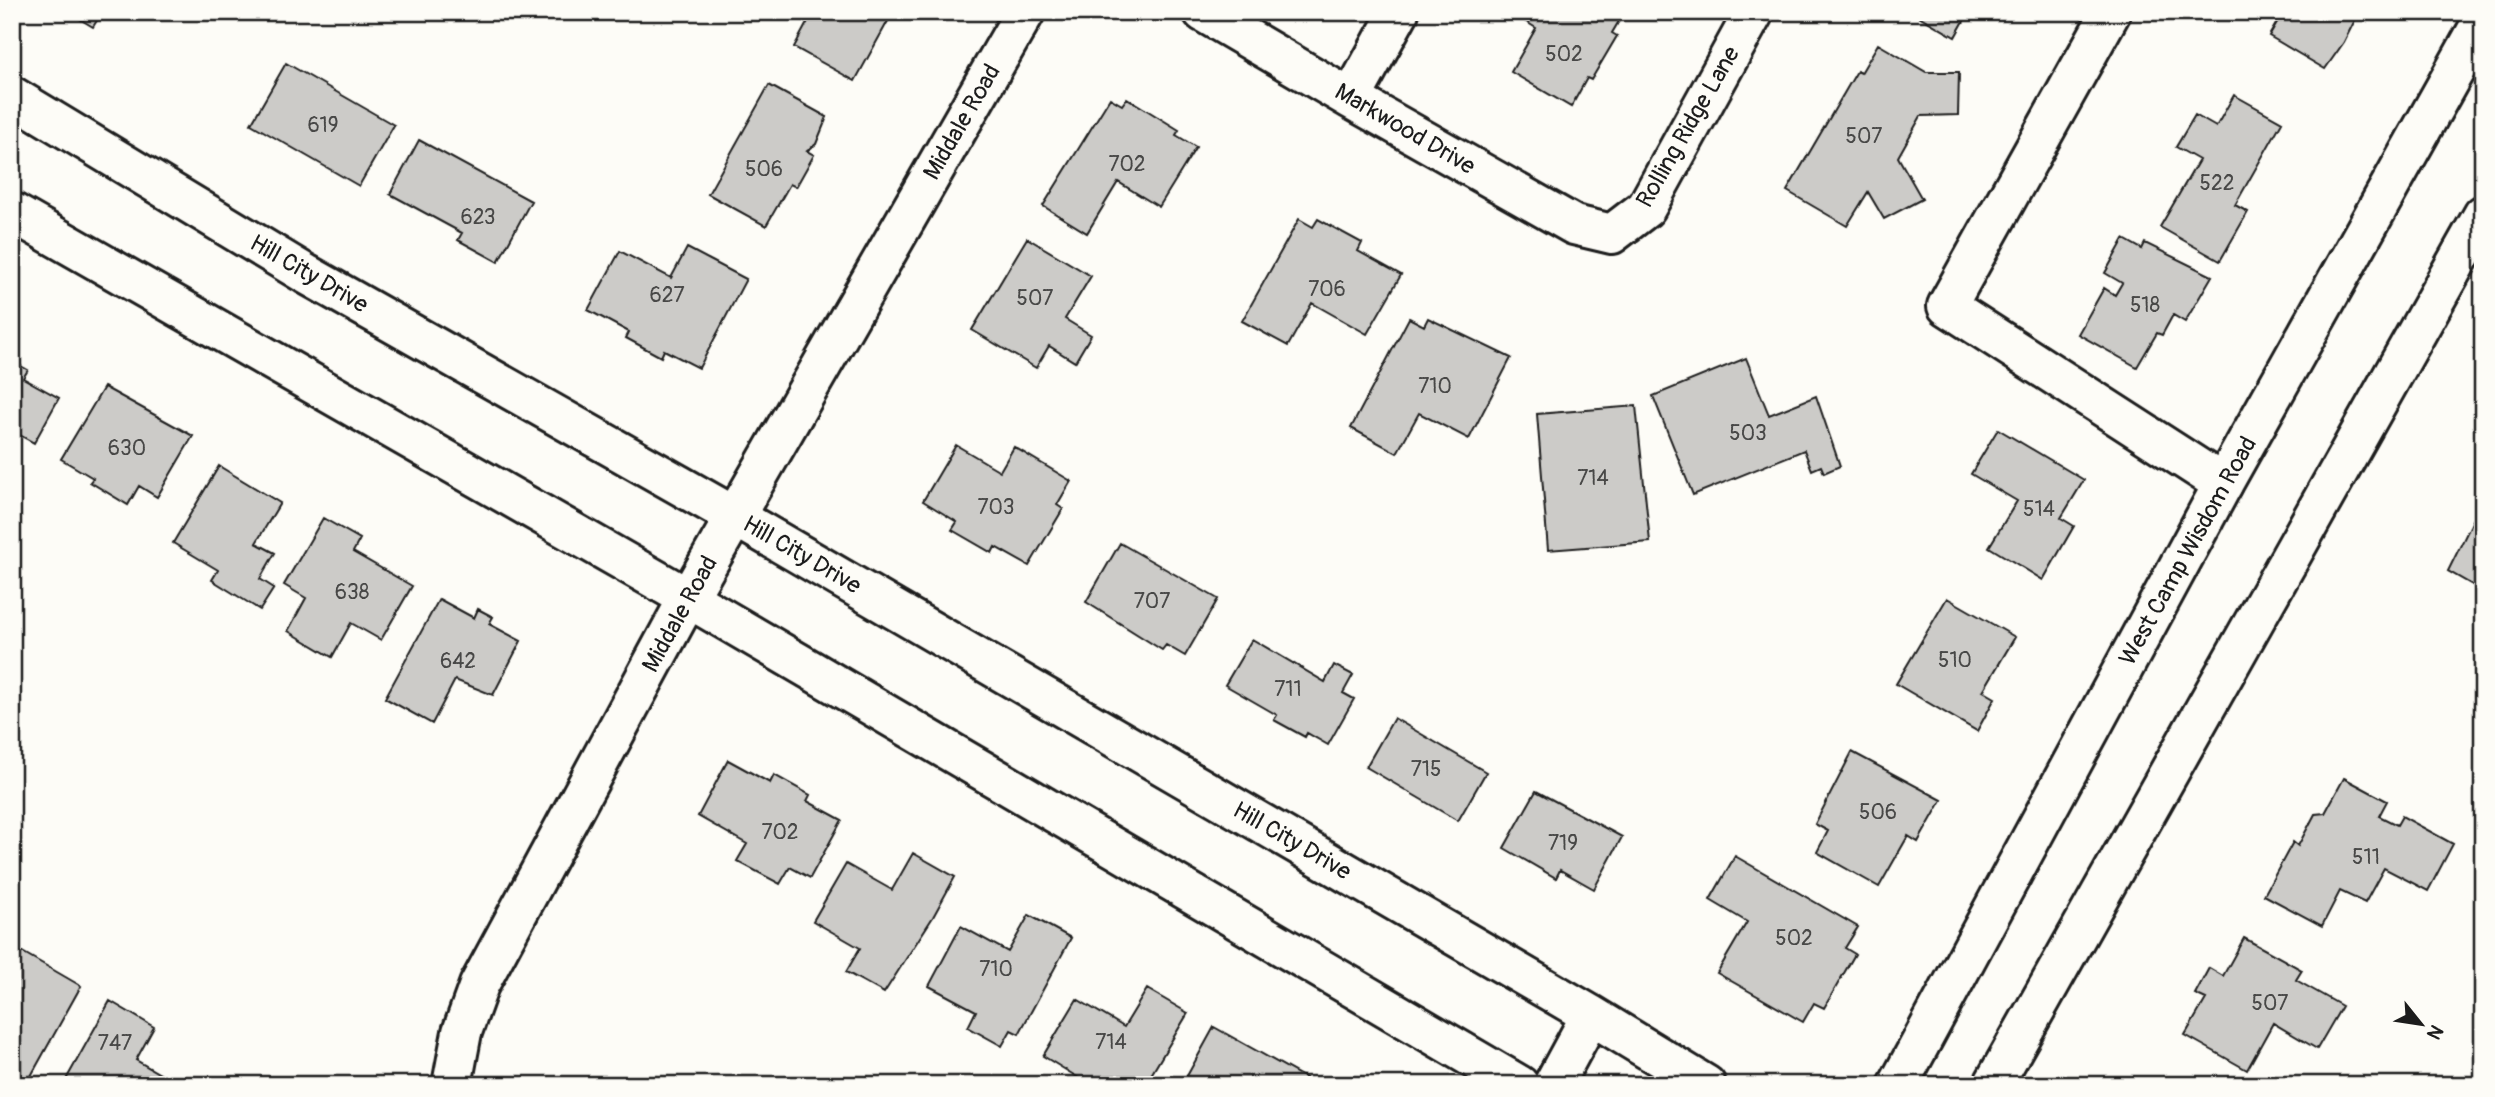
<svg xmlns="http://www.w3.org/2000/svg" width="2495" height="1097" viewBox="0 0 2495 1097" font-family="Pangolin,sans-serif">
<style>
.building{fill:#cccbc8;stroke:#1c1c1c;stroke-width:2}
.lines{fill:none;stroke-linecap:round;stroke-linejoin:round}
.minor-casing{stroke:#1c1c1c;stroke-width:44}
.major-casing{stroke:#1c1c1c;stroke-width:44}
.minor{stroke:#fdfcf7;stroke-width:38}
.major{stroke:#fdfcf7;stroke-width:38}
.labels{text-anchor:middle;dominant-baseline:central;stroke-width:5;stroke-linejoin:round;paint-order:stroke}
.number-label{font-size:21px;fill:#484847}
.street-label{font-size:24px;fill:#1c1c1c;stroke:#fdfcf7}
</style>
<rect width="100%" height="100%" fill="#fdfcf7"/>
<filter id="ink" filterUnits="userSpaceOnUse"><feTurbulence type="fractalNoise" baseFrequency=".0143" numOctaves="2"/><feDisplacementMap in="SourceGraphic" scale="14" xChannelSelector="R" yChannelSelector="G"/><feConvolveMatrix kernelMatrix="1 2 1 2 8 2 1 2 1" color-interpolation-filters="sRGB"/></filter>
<g filter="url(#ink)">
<!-- building -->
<path class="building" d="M68 12H102L93 27Z
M813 12H893L855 81 794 47Z
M1510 12H1604L1619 21 1612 33 1617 36 1591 80 1587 78 1571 107 1511 72 1536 28Z
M1912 12H1969L1955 37Z
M2283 12H2359L2344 42 2325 69 2269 36Z
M1878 44 1926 72H1959L1958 115 1921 116 1898 157 1922 199 1884 219 1868 192 1847 226 1787 191 1857 71 1861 73Z
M286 63 394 125 359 186 251 124Z
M769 85 827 117 816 144 807 151 814 155 796 187 790 184 766 226 708 194Z
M2234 95 2282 122 2235 205 2248 212 2220 261 2160 227 2199 160 2176 147 2195 115 2216 127Z
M1110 98 1122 105 1127 98 1179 130 1176 135 1196 147 1159 207 1118 182 1087 233 1043 206Z
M419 140 531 201 498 262 458 240 462 233 390 194Z
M1299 219 1313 227 1318 219 1362 243 1358 251 1401 275 1367 334 1312 303 1288 346 1242 321Z
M1027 238 1091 276 1065 319 1091 335 1075 362 1049 346 1036 368 972 330Z
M2124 239 2142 249 2145 243 2212 276 2185 322 2173 315 2162 335 2157 333 2137 367 2078 334 2104 288 2115 295 2122 283 2105 273Z
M687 248 746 279 699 368 664 350 661 357 626 338 629 332 588 310 620 251 671 278Z
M1409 318 1424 326 1428 318 1511 358 1469 439 1419 413 1397 453 1351 428Z
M1746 358 1769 415 1816 396 1840 466 1824 473 1821 466 1812 470 1804 450 1693 495 1653 396Z
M12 361 28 370 23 378 59 398 34 443 12 431Z
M104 387 193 436 157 497 139 486 128 505 90 482 93 478 61 459Z
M1636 406 1650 542 1548 550 1537 414Z
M1998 429 2084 480 2061 518 2074 526 2043 580 1989 547 2017 501 1971 474Z
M956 445 1000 471 1014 447 1071 481 1057 505 1063 509 1029 566 995 547 992 553 952 530 957 522 923 501Z
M219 466 280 503 256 543 275 553 260 579 274 588 260 610 212 580 218 570 173 543Z
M2483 500V591L2448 571Z
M323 518 360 539 353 552 412 586 381 640 351 623 332 657 288 631 306 598 284 585Z
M1120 543 1218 599 1185 656 1166 645 1162 650 1086 602Z
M1947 598 2015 637 1983 691 1995 698 1977 731 1896 684Z
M439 599 474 618 478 609 493 617 489 624 521 641 493 695 455 680 432 724 385 698Z
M1252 639 1325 682 1334 665 1353 675 1343 693 1354 699 1328 745 1307 733 1305 737 1274 720 1277 715 1225 685Z
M1394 718 1486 772 1458 821 1366 767Z
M1852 752 1942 800 1918 842 1908 836 1879 887 1817 852 1828 831 1815 824Z
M728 760 770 783 774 775 810 795 807 801 842 820 810 878 790 867 780 884 737 861 747 844 698 816Z
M2344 778 2387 801 2379 816 2397 825 2402 816 2453 844 2428 891 2384 868 2365 903 2340 891 2322 926 2264 895 2293 842 2298 846 2315 814 2325 813Z
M1536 791 1622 837 1594 889 1560 870 1556 878 1504 848Z
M913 853 955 877 933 917 884 993 846 972 860 948 813 921 846 864 892 890Z
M1735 856 1858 927 1845 948 1855 954 1824 1008 1814 1003 1803 1022 1717 973 1747 922 1710 900Z
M1029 915 1071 938 1019 1034 1011 1030 1002 1046 968 1027 976 1011 929 986 961 926 1008 952Z
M2244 938 2302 970 2296 980 2342 1006 2317 1049 2273 1023 2247 1070 2185 1035 2206 999 2195 994 2209 968 2223 976Z
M12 946 81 986 26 1085H12Z
M1147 989 1188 1013 1145 1085H1086L1087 1083 1043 1056 1077 999 1124 1027Z
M110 1001 154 1027 136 1060 179 1085H63Z
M1214 1027 1314 1083 1313 1085H1182Z"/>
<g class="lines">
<!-- minor casing -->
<g class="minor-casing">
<path id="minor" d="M1203 12 1351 99 1574 225 1612 234 1646 208 1754 12
M2111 12 1947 306 2223 484
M12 96 306 274 734 516 1591 1015 1706 1085
M1351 99 1399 12
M12 212 688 598 1519 1085
M452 1085 462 1032 479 985 688 598 1025 12
M1553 1085 1591 1015"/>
</g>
<!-- major casing -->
<g class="major-casing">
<path id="major" d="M1898 1085 2223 484 2483 20
M1993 1085 2483 215"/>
</g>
<!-- minor -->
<use href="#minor" class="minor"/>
<!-- major -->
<use href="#major" class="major"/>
</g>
</g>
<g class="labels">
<!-- number labels -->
<g class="number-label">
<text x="1564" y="54">502</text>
<text x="323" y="125">619</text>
<text x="1864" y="136">507</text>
<text x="1127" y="164">702</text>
<text x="764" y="169">506</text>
<text x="2217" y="183">522</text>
<text x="478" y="217">623</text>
<text x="1327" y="289">706</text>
<text x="667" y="295">627</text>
<text x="1035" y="298">507</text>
<text x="2145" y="305">518</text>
<text x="1435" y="386">710</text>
<text x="1748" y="433">503</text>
<text x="127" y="448">630</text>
<text x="1593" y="478">714</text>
<text x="996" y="507">703</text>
<text x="2039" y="509">514</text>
<text x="352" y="592">638</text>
<text x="1152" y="601">707</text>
<text x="1955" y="660">510</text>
<text x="458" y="661">642</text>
<text x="1288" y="689">711</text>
<text x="1426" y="769">715</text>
<text x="1878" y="812">506</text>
<text x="780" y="832">702</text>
<text x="1563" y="843">719</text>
<text x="2366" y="857">511</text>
<text x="1794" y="938">502</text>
<text x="996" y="969">710</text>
<text x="2270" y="1003">507</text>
<text x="1111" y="1042">714</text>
<text x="115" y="1043">747</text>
</g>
<!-- street labels -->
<g class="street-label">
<text transform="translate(962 122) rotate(-60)">Middale Road</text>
<text transform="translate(1688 127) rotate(-60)">Rolling Ridge Lane</text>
<text transform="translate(1405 129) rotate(30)">Markwood Drive</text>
<text transform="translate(309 274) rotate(30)">Hill City Drive</text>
<text transform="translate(2188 551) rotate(-61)">West Camp Wisdom Road</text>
<text transform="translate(802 555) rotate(30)">Hill City Drive</text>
<text transform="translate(680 614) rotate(-61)">Middale Road</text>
<text transform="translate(1292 841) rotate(30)">Hill City Drive</text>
</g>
</g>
<!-- margin -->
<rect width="2495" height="1097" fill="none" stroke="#fdfcf7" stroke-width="42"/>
<rect x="21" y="21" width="2453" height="1055" fill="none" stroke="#1c1c1c" stroke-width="2.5" filter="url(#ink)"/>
<!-- north arrow -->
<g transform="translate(2421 1024) rotate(120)" stroke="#fdfcf7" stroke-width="5" paint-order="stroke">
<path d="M0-5L12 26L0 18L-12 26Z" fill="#1c1c1c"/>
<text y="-10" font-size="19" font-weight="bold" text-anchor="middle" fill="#1c1c1c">N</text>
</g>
</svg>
